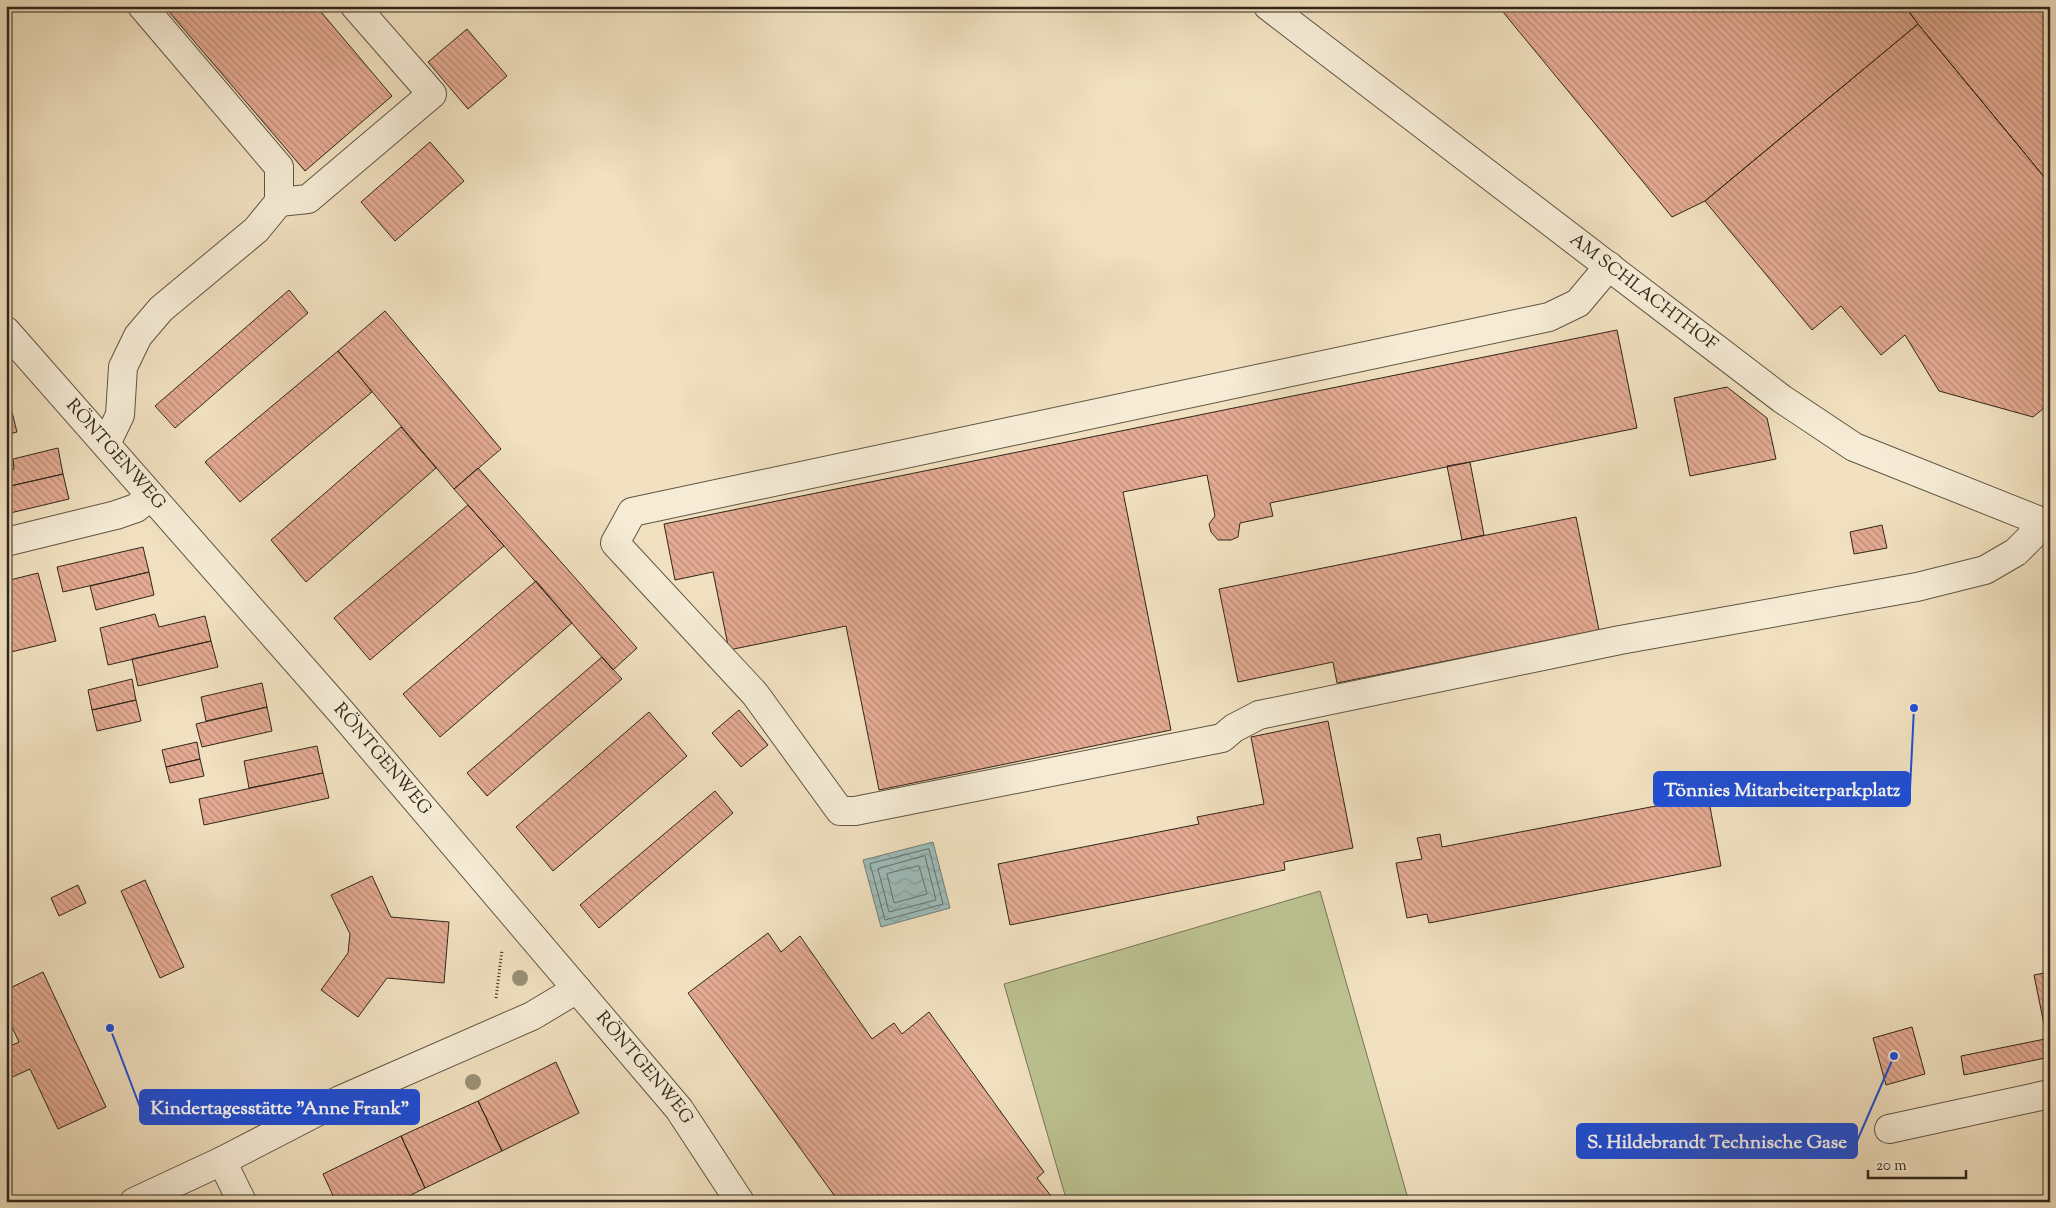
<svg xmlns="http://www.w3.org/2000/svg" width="2056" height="1208" viewBox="0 0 2056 1208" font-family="'Sorts Mill Goudy',serif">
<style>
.pitch{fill:#bcc291;stroke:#767456}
.water{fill:url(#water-waves);stroke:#71807a}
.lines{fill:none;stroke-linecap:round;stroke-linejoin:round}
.shore{stroke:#66716a;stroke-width:1}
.building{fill:url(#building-back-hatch);stroke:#30261a}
.minor-casing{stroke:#605544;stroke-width:30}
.path{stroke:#30261a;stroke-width:3;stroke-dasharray:1 2.5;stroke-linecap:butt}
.minor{stroke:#f6ecd6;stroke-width:28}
.tree{fill:#9a9075}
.labels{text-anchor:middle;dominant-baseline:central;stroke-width:5;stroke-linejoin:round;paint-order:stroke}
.street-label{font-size:18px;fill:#30261a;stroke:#f6ecd6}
.leader{fill:none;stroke:#1d4ed8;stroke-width:2}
.callout-dot{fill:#1d4ed8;stroke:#f6ecd6;stroke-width:2}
.callout{fill:#1d4ed8;stroke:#1d4ed8;stroke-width:2}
.callout-label{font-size:19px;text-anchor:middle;font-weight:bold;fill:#fff}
</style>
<defs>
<pattern id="water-waves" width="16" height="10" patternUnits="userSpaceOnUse" patternTransform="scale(1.25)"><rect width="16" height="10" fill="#9dbcba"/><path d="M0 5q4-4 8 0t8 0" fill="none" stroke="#88a19f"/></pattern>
<pattern id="building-back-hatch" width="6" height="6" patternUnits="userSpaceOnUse" patternTransform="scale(1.25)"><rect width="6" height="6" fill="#e5ab93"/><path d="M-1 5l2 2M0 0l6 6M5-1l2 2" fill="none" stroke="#ba8b77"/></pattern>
</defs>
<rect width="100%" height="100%" fill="#f1e1c0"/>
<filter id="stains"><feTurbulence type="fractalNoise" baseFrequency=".004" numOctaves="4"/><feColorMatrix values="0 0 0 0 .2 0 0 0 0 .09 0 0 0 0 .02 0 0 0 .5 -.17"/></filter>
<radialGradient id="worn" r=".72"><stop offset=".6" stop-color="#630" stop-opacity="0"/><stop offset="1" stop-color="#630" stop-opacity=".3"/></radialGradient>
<!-- pitch -->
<path class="pitch" d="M1320 891 1409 1202H1067L1004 984Z"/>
<!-- water -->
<path class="water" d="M933 842 950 908 881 927 863 860Z"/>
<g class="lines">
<!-- shore -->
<path class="shore" d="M929 849 943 904 885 920 870 864Z
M925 856 936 900 889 912 878 869Z
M919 866 927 894 894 903 887 874Z"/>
</g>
<!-- building -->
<path class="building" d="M164 6H316L392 96 305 171Z
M1498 6H1904L1918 24 1705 201 1672 217Z
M1905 6H2050V184L1918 24Z
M1918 24 2050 184V403L2033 417 1939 391 1905 335 1881 355 1841 306 1812 330 1705 201Z
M467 29 507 76 468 109 428 62Z
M430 142 464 181 395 241 361 202Z
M289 290 308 313 175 428 155 406Z
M385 311 501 449 454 489 338 351Z
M1617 330 1637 428 1270 503 1273 516 1240 523 1238 537 1231 540H1218L1211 532 1209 524 1215 516 1207 475 1123 492 1171 730 879 790 846 626 729 650 713 572 675 580 664 524Z
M338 351 372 392 240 502 205 462Z
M1727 387 1767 418 1776 459 1690 476 1674 398Z
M6 388 11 408 6 409Z
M11 408 17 432 6 435V409Z
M401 427 436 468 306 582 271 540Z
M58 448 63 474 6 487V471L14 469 13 459Z
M1470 462 1484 535 1462 540 1447 466Z
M478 468 637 648 613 670 454 489Z
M63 474 69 499 6 514V487Z
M468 505 504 546 370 660 334 618Z
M1576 517 1599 630 1337 683 1333 662 1238 682 1219 589Z
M1882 525 1887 548 1854 554 1850 532Z
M143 547 149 572 63 592 57 567Z
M149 572 154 595 96 610 90 586Z
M38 573 56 641 7 653 6 581Z
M536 581 572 623 440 737 403 694Z
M155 614 159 627 205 616 211 641 108 665 100 628Z
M211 641 218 667 138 686 132 659Z
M602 657 622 679 487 796 467 773Z
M132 679 136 700 92 710 88 690Z
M262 683 267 707 206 721 201 697Z
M136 700 141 721 97 731 92 710Z
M267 707 272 731 202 747 196 724Z
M739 710 768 745 741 767 712 733Z
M649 712 687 756 553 871 516 827Z
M1328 721 1353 848 1284 862 1285 870 1010 925 998 864 1199 824 1197 817 1264 804 1251 737Z
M197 742 200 759 166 767 162 750Z
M317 746 323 773 249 788 244 761Z
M200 759 204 776 170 783 166 767Z
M323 773 329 798 204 825 199 799Z
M715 791 733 813 599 928 580 905Z
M1708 796 1721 866 1429 923 1427 914 1407 918 1396 863 1422 859 1417 838 1440 834 1442 847Z
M372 876 391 917 449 922 444 983 387 978 358 1017 321 990 348 953 350 934 331 895Z
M145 880 184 967 160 978 121 891Z
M78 885 86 903 59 916 51 898Z
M768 933 781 952 800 936 872 1039 894 1023 902 1034 929 1012 1044 1172 1037 1178 1051 1196 1043 1202H839L688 993Z
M43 972 106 1107 58 1129 30 1069 6 1080V1048L19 1042 6 1014V990Z
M2050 972V1038L2047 1039 2034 975Z
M1912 1027 1925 1074 1886 1085 1873 1038Z
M2050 1038V1057L1964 1075 1961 1056Z
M556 1062 579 1113 502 1151 478 1101Z
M478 1101 502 1151 425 1188 401 1136Z
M401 1136 425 1188 397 1202H336L323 1174Z"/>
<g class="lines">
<!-- minor casing -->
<g class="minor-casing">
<g id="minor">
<path id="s1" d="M1268 6 1782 399 1854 447 2050 525"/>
<path d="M279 202 308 199 432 94 355 6"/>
<path d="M1609 266 1578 303 1549 317 632 512 615 543 755 694 840 811H855L1222 738 1234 728 1259 715 1620 640 1917 587 1985 570 2016 552 2031 537 2037 520"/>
<path id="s2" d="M6 331 342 713 679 1109 740 1202"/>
<path d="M106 444 120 415 123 367 138 336 161 309 256 230 279 202V167L142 6"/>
<path d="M6 542 116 515 136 508 151 496"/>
<path d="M1889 1129 2050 1094"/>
<path d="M222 1161 242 1202"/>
<path d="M134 1202 222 1161 340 1100 532 1016 577 989"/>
</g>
</g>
<!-- path -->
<path class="path" d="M496 998 502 950"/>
<!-- minor -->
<use href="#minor" class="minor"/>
</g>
<!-- trees -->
<g class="tree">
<circle cx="520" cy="978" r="8"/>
<circle cx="473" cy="1082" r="8"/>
</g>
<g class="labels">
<!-- street labels -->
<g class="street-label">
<text stroke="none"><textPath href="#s1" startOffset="472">AM SCHLACHTHOF</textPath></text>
<text stroke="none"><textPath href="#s2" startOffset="165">RÖNTGENWEG</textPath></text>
<text stroke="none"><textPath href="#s2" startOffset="570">RÖNTGENWEG</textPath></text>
<text stroke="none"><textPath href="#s2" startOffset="975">RÖNTGENWEG</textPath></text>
</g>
</g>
<!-- callouts -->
<path class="leader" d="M1914 708L1910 789M110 1028L140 1107M1894 1056L1857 1141"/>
<g class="callout-dot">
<circle cx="1914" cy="708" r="5"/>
<circle cx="110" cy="1028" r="5"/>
<circle cx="1894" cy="1056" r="5"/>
</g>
<g class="callout">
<rect x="1654" y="772" width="256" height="34" rx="5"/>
<rect x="140" y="1090" width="279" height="34" rx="5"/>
<rect x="1577" y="1124" width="280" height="34" rx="5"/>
</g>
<g class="callout-label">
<text x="1782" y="796">Tönnies Mitarbeiterparkplatz</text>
<text x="280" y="1114">Kindertagesstätte "Anne Frank"</text>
<text x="1717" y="1148">S. Hildebrandt Technische Gase</text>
</g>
<!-- margin -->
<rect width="2056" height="1208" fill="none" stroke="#f1e1c0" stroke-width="25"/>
<rect x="8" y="8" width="2041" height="1193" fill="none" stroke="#30261a" stroke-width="2.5"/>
<rect x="12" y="12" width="2031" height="1183" fill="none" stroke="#30261a"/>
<!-- scale -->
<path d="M1868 1170v8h98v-8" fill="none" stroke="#30261a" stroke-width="2.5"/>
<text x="1876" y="1170" font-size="15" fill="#30261a" stroke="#f6ecd6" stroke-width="4" paint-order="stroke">20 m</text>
<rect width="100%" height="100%" filter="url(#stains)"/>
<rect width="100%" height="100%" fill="url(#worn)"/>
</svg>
